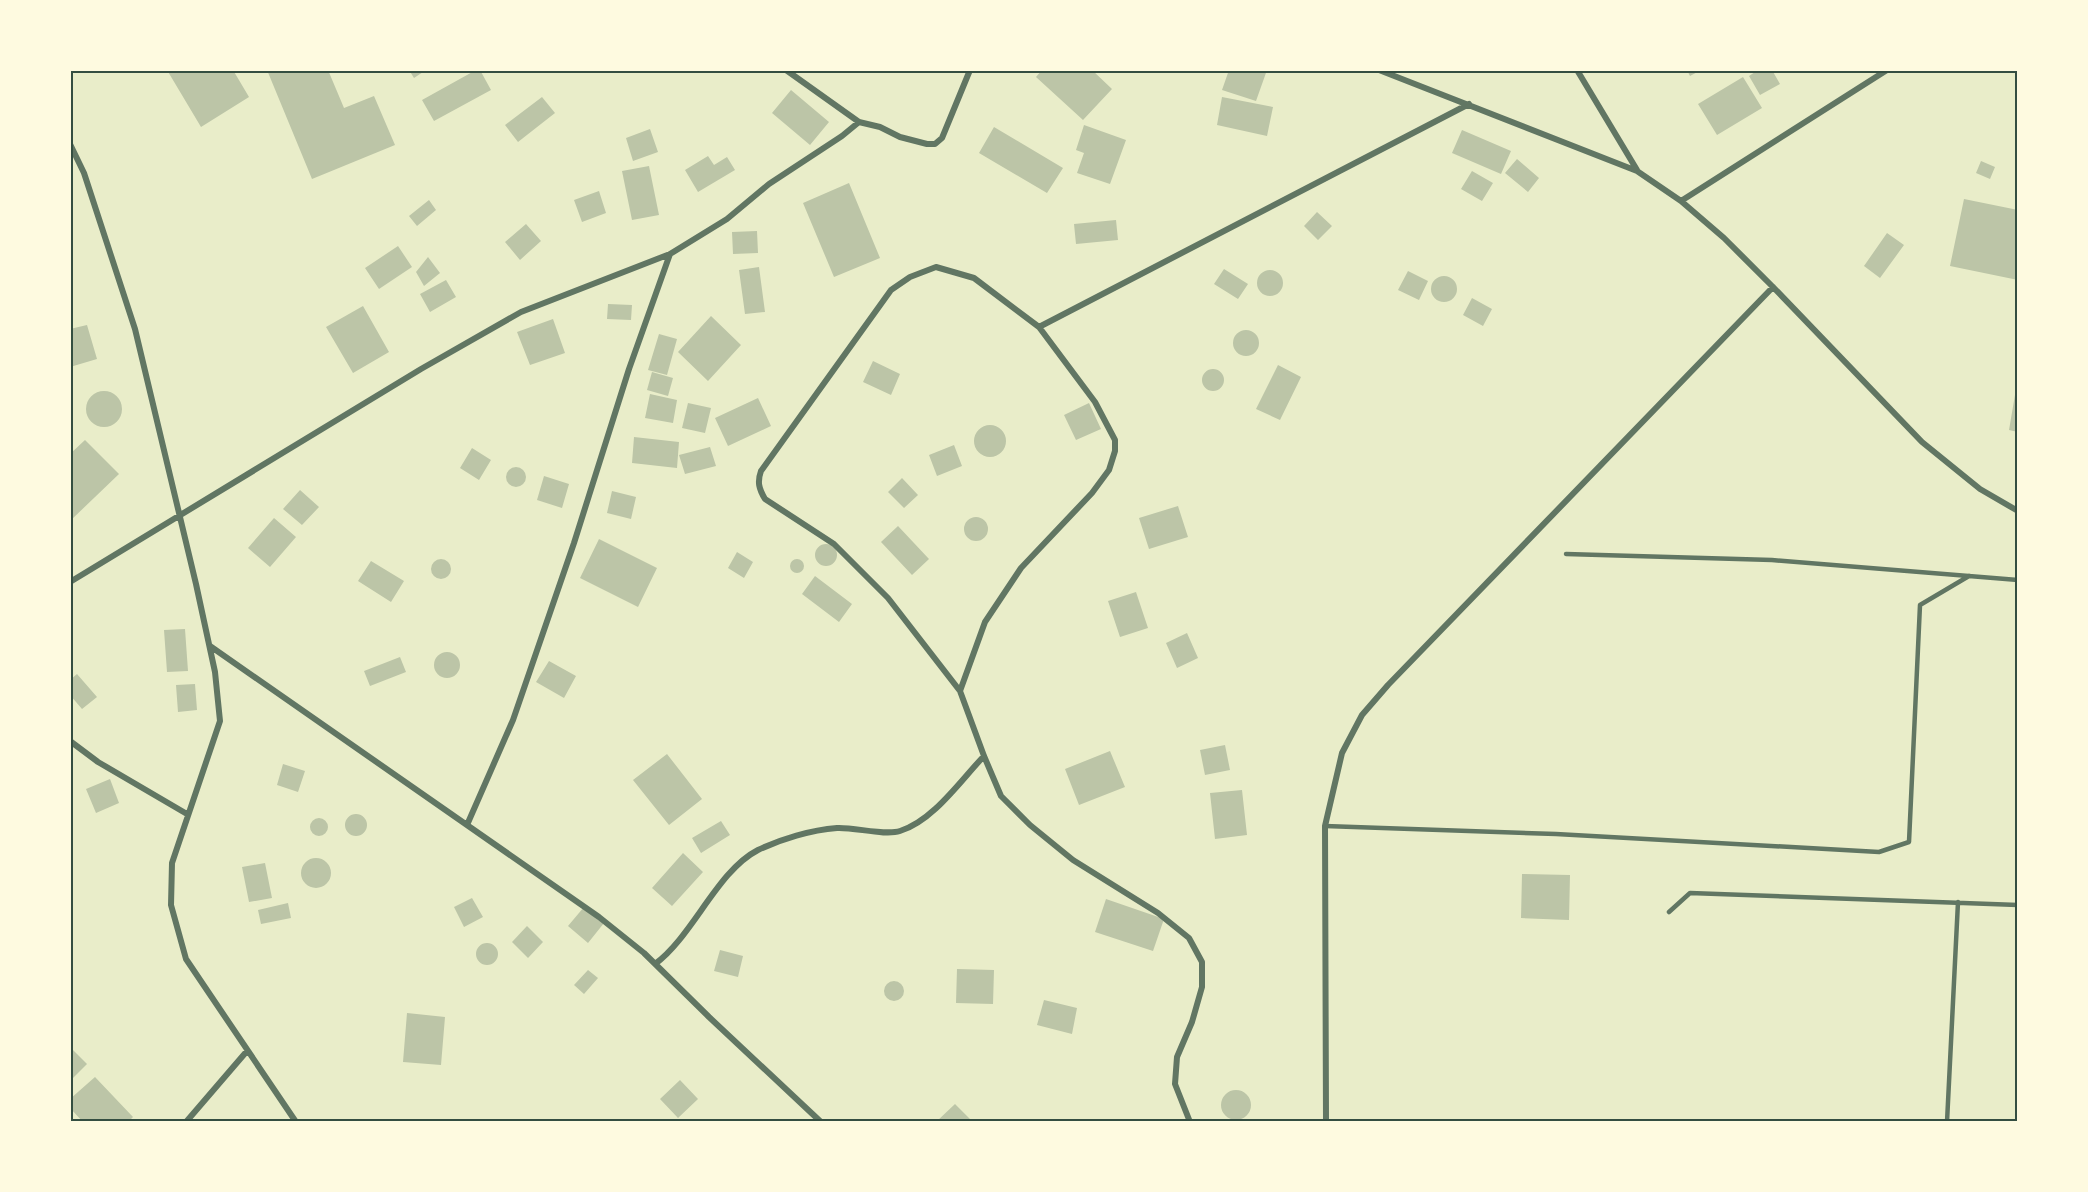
<svg xmlns="http://www.w3.org/2000/svg" width="2088" height="1192" viewBox="0 0 2088 1192" font-family="'PT Sans Narrow',sans-serif">
<style>
.building{fill:#bcc5a7}
.lines{fill:none;stroke-linecap:round;stroke-linejoin:round}
.service{stroke:#617663;stroke-width:4.5}
.minor{stroke:#617663;stroke-width:6}
.neatline{fill:none;stroke:#344e41;stroke-width:2}
</style>
<rect width="100%" height="100%" fill="#e9edc9"/>
<!-- building -->
<path class="building" d="M167 70H233L249 97 201 127Z
M267 70H328L344 108 374 96 395 145 312 179Z
M409 70H426L414 78Z
M476 70H480L491 90 434 121 422 100Z
M1042 70H1092L1112 89 1083 120 1036 77Z
M1229 70H1267L1256 101 1222 90Z
M1687 70H1701L1690 76Z
M1758 70H1772L1780 84 1760 95 1749 76Z
M1743 77 1762 108 1717 135 1698 104Z
M791 90 829 122 810 145 772 113Z
M542 97 555 113 518 142 505 125Z
M1222 97 1273 107 1267 136 1217 125Z
M1084 125 1126 140 1110 184 1077 173 1084 153 1076 150Z
M994 127 1063 168 1047 193 979 153Z
M650 129 658 152 633 161 626 138Z
M1462 130 1511 151 1501 174 1452 153Z
M708 156 714 165 727 157 735 170 698 192 685 170Z
M1517 159 1539 178 1528 192 1505 173Z
M1981 161 1995 167 1990 179 1976 173Z
M649 166 659 215 632 220 622 171Z
M1472 171 1493 183 1482 201 1461 189Z
M849 183 880 258 834 277 803 203Z
M599 191 606 213 582 222 574 200Z
M1964 199 2018 210V280L1950 266Z
M429 200 436 210 417 226 409 216Z
M1317 212 1332 226 1318 240 1304 226Z
M1116 220 1118 240 1076 244 1074 224Z
M526 224 541 241 520 260 505 242Z
M757 231 758 253 733 254 732 232Z
M1887 233 1904 245 1880 278 1864 266Z
M398 246 412 267 379 289 365 268Z
M428 257 440 273 424 286 416 272Z
M759 267 765 312 745 314 739 270Z
M1224 269 1248 284 1238 299 1214 284Z
M1257 283a13 13 0 1 1 26 0a13 13 0 1 1-26 0Z
M1408 271 1428 281 1419 300 1398 290Z
M1431 289a13 13 0 1 1 26 0a13 13 0 1 1-26 0Z
M446 280 456 297 430 312 420 294Z
M1472 298 1492 309 1483 326 1463 315Z
M608 304 632 305 631 320 607 319Z
M363 306 389 352 353 373 326 327Z
M711 316 741 345 708 381 678 352Z
M553 319 565 353 530 365 517 332Z
M87 325 97 359 70 367V329Z
M1233 343a13 13 0 1 1 26 0a13 13 0 1 1-26 0Z
M659 334 677 339 667 375 648 370Z
M873 361 900 374 891 395 863 382Z
M1278 365 1301 377 1280 420 1256 409Z
M1202 380a11 11 0 1 1 22 0a11 11 0 1 1-22 0Z
M652 372 673 378 668 396 647 390Z
M2016 389H2018V432L2009 430Z
M86 409a18 18 0 1 1 36 0a18 18 0 1 1-36 0Z
M650 394 677 400 673 423 645 418Z
M758 398 771 426 728 446 715 418Z
M688 403 711 408 705 433 682 428Z
M1089 403 1101 429 1076 440 1064 415Z
M974 441a16 16 0 1 1 32 0a16 16 0 1 1-32 0Z
M634 437 679 442 677 468 632 463Z
M85 440 119 474 70 521V454Z
M954 445 962 466 937 476 929 455Z
M710 447 716 466 685 474 679 455Z
M472 448 491 460 479 480 460 468Z
M506 477a10 10 0 1 1 20 0a10 10 0 1 1-20 0Z
M544 476 569 484 562 508 537 500Z
M902 478 918 495 904 508 888 492Z
M300 490 319 507 302 525 283 509Z
M612 491 636 497 631 519 607 513Z
M1178 506 1188 537 1149 549 1139 518Z
M964 529a12 12 0 1 1 24 0a12 12 0 1 1-24 0Z
M274 518 296 537 270 567 248 548Z
M898 526 929 559 912 575 881 542Z
M599 539 657 568 638 607 580 578Z
M815 555a11 11 0 1 1 22 0a11 11 0 1 1-22 0Z
M737 552 753 562 744 578 728 568Z
M431 569a10 10 0 1 1 20 0a10 10 0 1 1-20 0Z
M790 566a7 7 0 1 1 14 0a7 7 0 1 1-14 0Z
M371 561 404 581 391 602 358 581Z
M815 576 852 604 839 622 802 594Z
M1136 592 1148 628 1120 637 1108 601Z
M185 629 188 671 167 672 164 630Z
M1187 633 1198 658 1177 668 1166 643Z
M434 665a13 13 0 1 1 26 0a13 13 0 1 1-26 0Z
M400 657 406 672 370 686 364 671Z
M549 661 576 676 564 698 536 682Z
M77 674 97 697 82 709 70 695V680Z
M195 684 197 710 178 712 176 685Z
M1225 745 1230 770 1205 775 1200 750Z
M1110 751 1125 787 1079 805 1065 769Z
M667 754 702 799 669 825 633 780Z
M283 764 305 771 298 792 277 785Z
M110 779 119 803 96 813 86 789Z
M1242 790 1247 835 1215 839 1210 793Z
M345 825a11 11 0 1 1 22 0a11 11 0 1 1-22 0Z
M310 827a9 9 0 1 1 18 0a9 9 0 1 1-18 0Z
M721 821 730 835 701 853 692 838Z
M683 853 703 872 672 906 652 888Z
M301 873a15 15 0 1 1 30 0a15 15 0 1 1-30 0Z
M265 863 272 898 249 902 242 867Z
M1522 874 1570 875 1569 920 1521 918Z
M472 898 483 917 464 927 454 907Z
M1106 899 1164 919 1153 951 1095 932Z
M288 903 291 918 261 924 258 910Z
M584 907 604 923 588 943 568 926Z
M527 926 543 942 528 958 512 942Z
M476 954a11 11 0 1 1 22 0a11 11 0 1 1-22 0Z
M720 950 743 956 738 977 714 971Z
M957 969 994 970 993 1004 956 1003Z
M588 970 598 978 584 994 574 985Z
M884 991a10 10 0 1 1 20 0a10 10 0 1 1-20 0Z
M1044 1000 1077 1008 1072 1034 1037 1025Z
M407 1013 445 1017 441 1065 403 1062Z
M70 1047 87 1064 70 1081Z
M95 1077 133 1117 128 1122H83L70 1108V1099Z
M680 1080 698 1099 678 1118 660 1099Z
M1221 1105a15 15 0 1 1 30 0a15 15 0 1 1-30 0Z
M955 1104 970 1119 967 1122H936Z"/>
<g class="lines">
<!-- service -->
<path class="service" d="M1566 554 1772 560 2018 580
M1325 826 1556 834 1879 852 1909 842 1920 605 1969 576
M1669 912 1690 893 2018 905
M1947 1122 1958 902"/>
<!-- minor -->
<path class="minor" d="M786 70 859 122 880 127 900 137 927 144H935L942 138 970 70
M1379 70 1637 171 1681 201 1724 238 1773 287 1922 442 1980 489 2018 511
M1577 70 1637 170
M70 144 84 173 135 329 196 584 215 672 220 721 172 863 171 905 186 959 296 1122
M1681 201 1887 70
M1039 327 1469 104
M70 582 421 369 521 312 670 254 727 219 769 184 842 136 859 122
M210 646 599 917 644 953 709 1017 821 1122
M960 691 985 622 1021 568 1092 493 1109 470 1115 451V440L1095 402 1039 327 974 278 936 267 910 277 891 290 761 471C757 482 759 489 765 499L834 544 888 598 960 691 984 756 1001 796 1030 825 1073 860 1158 913 1189 938 1202 962V987L1192 1022 1177 1057 1175 1084 1190 1122
M70 741 98 762 187 814
M467 825 513 720 574 543 629 369 670 254
M655 964C693 936 717 871 758 850 781 839 811 830 837 828 854 827 885 836 900 831 933 821 961 780 984 756
M186 1122 247 1051
M1326 1122 1325 826 1342 753 1362 715 1388 685 1773 287"/>
</g>
<!-- border -->
<rect width="2088" height="1192" fill="none" stroke="#fefae0" stroke-width="144"/>
<rect x="72" y="72" width="1944" height="1048" class="neatline"/>
</svg>
